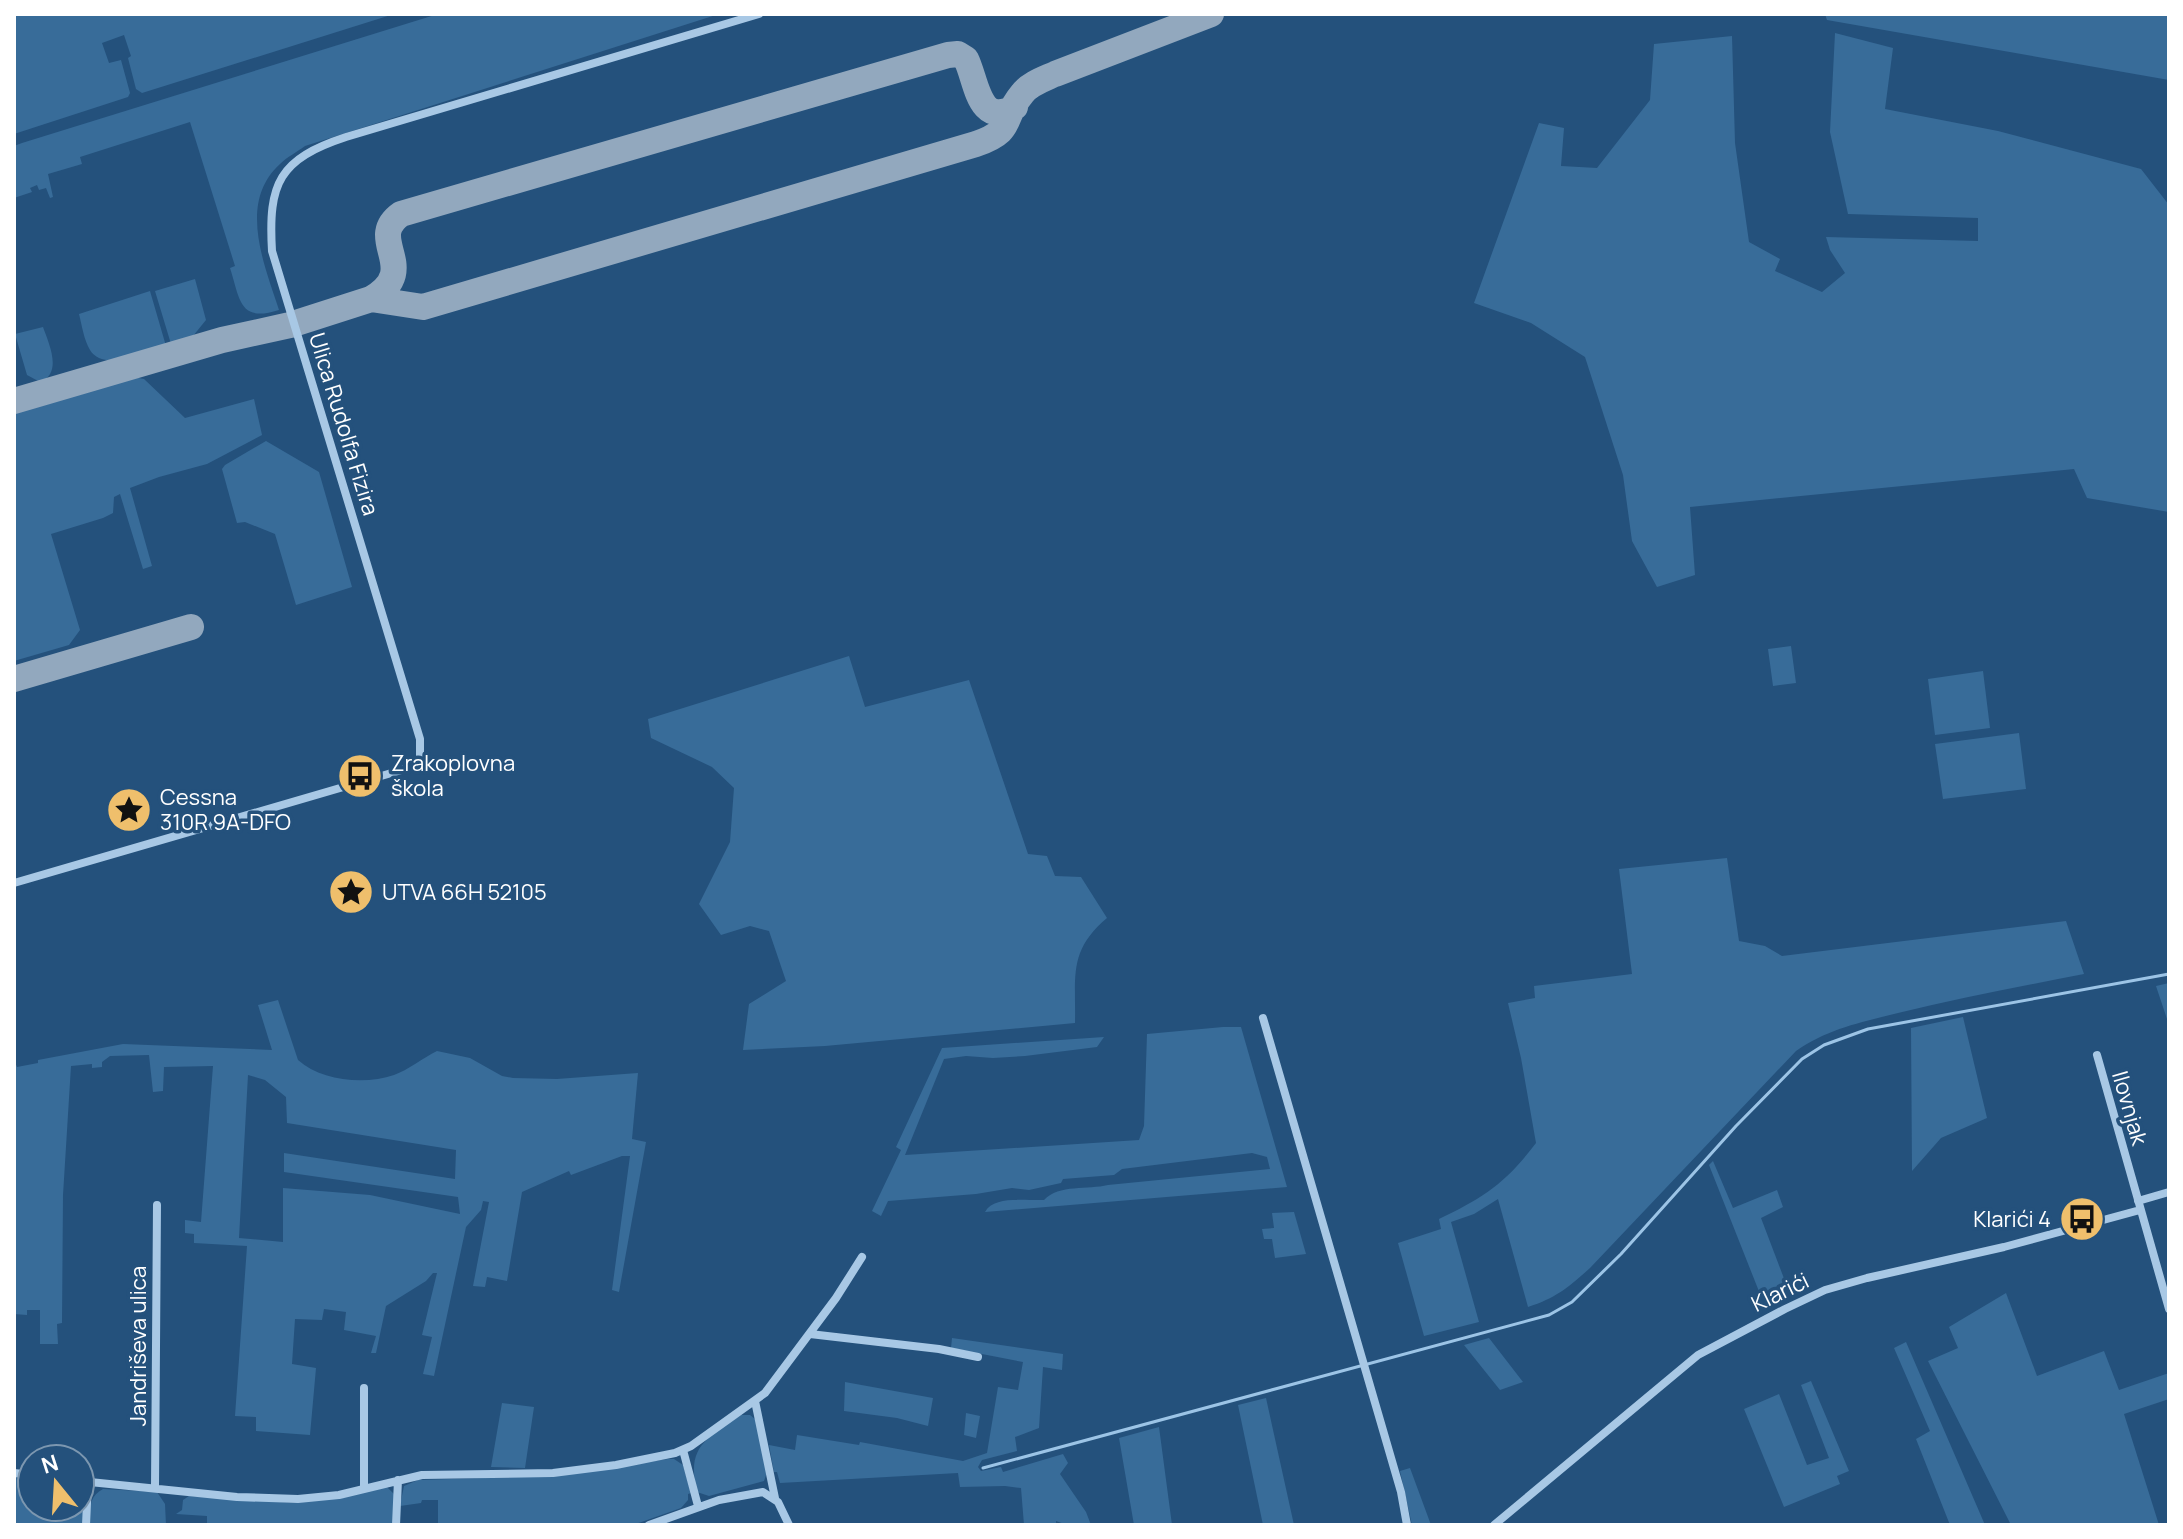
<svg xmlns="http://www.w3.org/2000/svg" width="2183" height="1539" viewBox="0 0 2183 1539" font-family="Manrope,sans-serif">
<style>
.green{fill:#386c99;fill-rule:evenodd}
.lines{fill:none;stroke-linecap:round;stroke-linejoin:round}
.stream{stroke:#9cc4e6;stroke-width:3}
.taxiway{stroke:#92a8be;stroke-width:26}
.street{stroke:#a8c8e5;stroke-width:8}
.labels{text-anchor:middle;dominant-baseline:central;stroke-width:7;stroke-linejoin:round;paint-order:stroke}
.street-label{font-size:22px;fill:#fff;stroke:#24517c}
.poi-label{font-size:22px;fill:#fff;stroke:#24517c;text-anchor:start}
</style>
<rect width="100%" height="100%" fill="#24517c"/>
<!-- green -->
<path class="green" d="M14 14H394L142 93 136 89 128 58 131 56 124 35 102 43 109 63 121 60 130 93 128 97 14 134Z
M438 14H719L305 146C297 152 287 157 280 164 237 203 265 266 279 310 239 323 240 299 230 268L235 266 190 122 80 157 82 164 48 174 53 197 50 198 46 188 39 190 37 185 30 188 32 192 14 198V146L22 143Z
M1825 14H2169V80L1827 20Z
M1835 33 1893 48 1885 109 1998 131 2141 169 2169 205V512L2087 498 2074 469 1690 507 1695 575 1657 587 1632 541 1623 475 1585 357 1531 323 1474 303 1539 123 1564 128 1561 166 1597 168 1650 100 1654 44 1732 36 1735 143 1749 242 1780 259 1775 271 1822 292 1845 273 1830 250 1826 237 1978 241V218L1848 214 1830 132Z
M195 279 206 320 193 336 171 344 155 291Z
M150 291 166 346C146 351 104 373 90 350 84 340 82 326 79 314Z
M43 327C49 344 63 373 40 382L27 375 15 334Z
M133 377 144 379 185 418 254 399 262 435 207 464 159 477 130 488 152 566 143 569 120 494 114 497 113 513 103 518 51 534 80 630 69 645 14 661V412Z
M266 441 319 472 352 587 296 605 275 534 245 522 237 523 222 469 225 465Z
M1791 646 1796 683 1773 686 1768 649Z
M849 656 865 707 969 680 1028 854 1047 856 1055 876 1081 877 1107 918C1068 951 1076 976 1075 1023L825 1046 743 1050 749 1004 786 981 769 931 750 926 721 935 699 904 730 842 734 788 712 767 651 738 648 719Z
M1983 671 1990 728 1935 735 1928 679Z
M2019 733 2026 789 1943 799 1935 744Z
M1727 858 1739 941 1765 946 1782 956 2066 921 2084 974C2022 986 1960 998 1898 1013 1862 1022 1827 1029 1796 1051L1590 1268C1569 1287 1556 1298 1528 1307L1498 1199 1474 1214 1451 1222 1479 1322 1424 1336 1398 1243 1441 1229 1439 1219C1483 1198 1506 1183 1536 1143L1521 1058 1508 1003 1535 998 1534 986 1632 974 1619 869Z
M2169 983V1025L2156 986Z
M278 1000 298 1060C321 1081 365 1085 394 1075 408 1070 423 1058 437 1051L470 1058 502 1076 513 1078 557 1079 638 1073 632 1139 646 1142 619 1292 612 1290 630 1156H622L571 1175 569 1171 522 1192 507 1281 487 1277 485 1287 473 1286 489 1202 483 1201 481 1210 466 1227 434 1376 423 1374 432 1337 422 1335 437 1273H433L426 1281 386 1306 376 1353H371L376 1336 344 1330 346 1312 324 1309 322 1320 295 1319 292 1364 316 1368 310 1435 256 1431V1417L235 1416 247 1246 194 1243V1234L185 1233V1220L201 1222 213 1066 164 1067 163 1091 153 1092 149 1055 110 1056 102 1062V1067L92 1068V1064L71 1066 63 1195 62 1323 57 1324 58 1344H40V1310H27V1315L14 1314V1060L17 1067 38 1063V1060L123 1044 272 1050 258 1005ZM248 1075 265 1080 286 1097 287 1123 456 1150 455 1179 284 1153V1172L458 1197 460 1214 370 1195 283 1188V1242L239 1238Z
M1963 1017 1987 1118 1941 1138 1912 1171 1911 1028Z
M1223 1027H1241L1287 1187 985 1212C994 1195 1027 1201 1044 1200 1059 1184 1088 1190 1108 1185L1270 1169 1267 1157 1252 1153 1122 1169 1114 1175 1063 1179 1061 1183 1029 1190 1012 1188 976 1194 888 1201 881 1216 872 1211 901 1150 896 1147 942 1048 1104 1037 1097 1047 1025 1056 993 1058 966 1056 944 1059 905 1155 1139 1140 1144 1126 1147 1034Z
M1713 1161 1733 1208 1777 1190 1783 1207 1761 1218 1788 1289 1762 1299 1709 1165Z
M1294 1212 1306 1254 1275 1258 1272 1239H1264L1262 1229 1274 1228 1272 1213Z
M2006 1293 2037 1376 2104 1351 2119 1390 2169 1373V1399L2124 1414 2159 1525H2011L1928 1361 1958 1348 1949 1327Z
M952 1338 1063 1354 1062 1370 1043 1367 1039 1428 1015 1437 1017 1451 982 1460 978 1467 981 1471 1001 1467 1003 1472 1063 1454 1068 1463 1060 1474 1086 1512 1091 1525H1067L1056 1521V1525H1024L1021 1488 1005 1486 960 1487 958 1473 780 1483 777 1472H774L769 1445 795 1450 797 1435 859 1445 860 1442 963 1461 987 1453 998 1387 1018 1390 1023 1362 951 1348Z
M1489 1338 1523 1382 1500 1390 1464 1345Z
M1906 1342 1985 1525H1950L1916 1439 1930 1431 1894 1348Z
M1811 1381 1849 1471 1837 1476 1840 1484 1784 1507 1744 1409 1779 1394 1807 1465 1829 1458 1801 1385Z
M845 1382 933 1398 928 1426 897 1418 844 1411Z
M1266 1398 1294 1525H1263L1238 1405Z
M502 1403 534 1407 525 1468 491 1467Z
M966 1413 980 1416 976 1438 964 1435Z
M741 1415H750L756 1420 767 1472 764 1481 709 1496 697 1492C686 1446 706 1439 741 1415Z
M1159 1427 1172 1525H1134L1119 1438Z
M668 1459H674L683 1465 691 1493 688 1494V1500L681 1508 633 1525H438V1500H422L421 1503 400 1506 404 1486 418 1480 553 1476Z
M1410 1468 1431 1525H1412L1400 1471Z
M14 1477 32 1479V1507H80V1490L84 1500 83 1525H14Z
M387 1487 394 1494 393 1525H207V1516L176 1514 182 1510 183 1500 189 1496 294 1503 329 1499Z
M103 1489 157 1492 165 1504 166 1525H90C90 1510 88 1497 103 1489Z"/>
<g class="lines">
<!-- stream -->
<path class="stream" d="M983 1468 1549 1315 1572 1302 1621 1254 1736 1126 1802 1059 1824 1045 1868 1029 2169 974"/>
<!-- taxiway -->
<path class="taxiway" d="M371 299C423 268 364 240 401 214L948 55 958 54 966 59C977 81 978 128 1015 107
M14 401 222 340 290 325 371 299 423 307 976 144C1016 130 1000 120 1022 94 1029 84 1044 79 1055 74L1211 14
M14 679 191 627"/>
<!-- street -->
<path class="street" d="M14 883 412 767 420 760V739L272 251C268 183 279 159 346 137L759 14
M1263 1018 1401 1492 1407 1525
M2097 1055 2169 1309
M2138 1201 2169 1192
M810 1334 939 1349 978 1357
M755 1401 775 1498
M683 1450 698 1506
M14 1473 32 1475
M80 1481 237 1497 298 1499 339 1495 422 1475 553 1473 616 1465 675 1453 691 1446 765 1393 836 1298 862 1257
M155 1488 157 1205
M364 1488V1388
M86 1525 88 1482
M396 1525 398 1480
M649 1525 719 1500 763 1492 778 1502 789 1525
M1494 1525 1698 1355 1785 1309 1825 1290 1867 1278 2004 1247 2140 1210"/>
</g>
<!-- icons -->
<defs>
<g id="bus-disc" transform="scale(2.3)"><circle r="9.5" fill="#efbf6c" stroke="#24517c"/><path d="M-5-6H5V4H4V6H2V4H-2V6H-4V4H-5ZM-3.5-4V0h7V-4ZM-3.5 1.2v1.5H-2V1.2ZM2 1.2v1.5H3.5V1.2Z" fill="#111"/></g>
<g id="sight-disc" transform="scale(2.3)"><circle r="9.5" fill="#efbf6c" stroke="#24517c"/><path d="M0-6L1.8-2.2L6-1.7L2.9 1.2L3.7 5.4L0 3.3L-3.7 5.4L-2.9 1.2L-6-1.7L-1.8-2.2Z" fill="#111"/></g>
</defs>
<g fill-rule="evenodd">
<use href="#bus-disc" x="360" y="776"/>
<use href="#sight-disc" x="129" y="810"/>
<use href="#sight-disc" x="351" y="892"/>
<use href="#bus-disc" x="2082" y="1219"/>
</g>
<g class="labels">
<!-- street labels -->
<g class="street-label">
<text transform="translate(344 424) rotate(73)">Ulica Rudolfa Fizira</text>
<text transform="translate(2130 1108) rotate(74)">Ilovnjak</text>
<text transform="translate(1780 1292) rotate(-26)">Klarići</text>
<text transform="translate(138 1346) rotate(-90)">Jandriševa ulica</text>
</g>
<!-- poi labels -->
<g class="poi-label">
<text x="391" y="763">Zrakoplovna<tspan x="391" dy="25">škola</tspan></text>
<text x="160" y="797">Cessna<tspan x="160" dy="25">310R 9A-DFO</tspan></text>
<text x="382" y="892">UTVA 66H 52105</text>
<text x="2051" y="1219" text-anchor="end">Klarići 4</text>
</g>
</g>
<!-- border -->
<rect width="2183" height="1539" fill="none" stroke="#ffffff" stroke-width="32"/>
<!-- north arrow -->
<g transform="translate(56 1483) rotate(342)"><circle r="38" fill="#24517c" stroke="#7c97b0" stroke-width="2"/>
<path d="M0-6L14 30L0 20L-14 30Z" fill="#efbf6c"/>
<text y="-12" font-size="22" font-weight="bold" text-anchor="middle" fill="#ffffff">N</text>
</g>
</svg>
